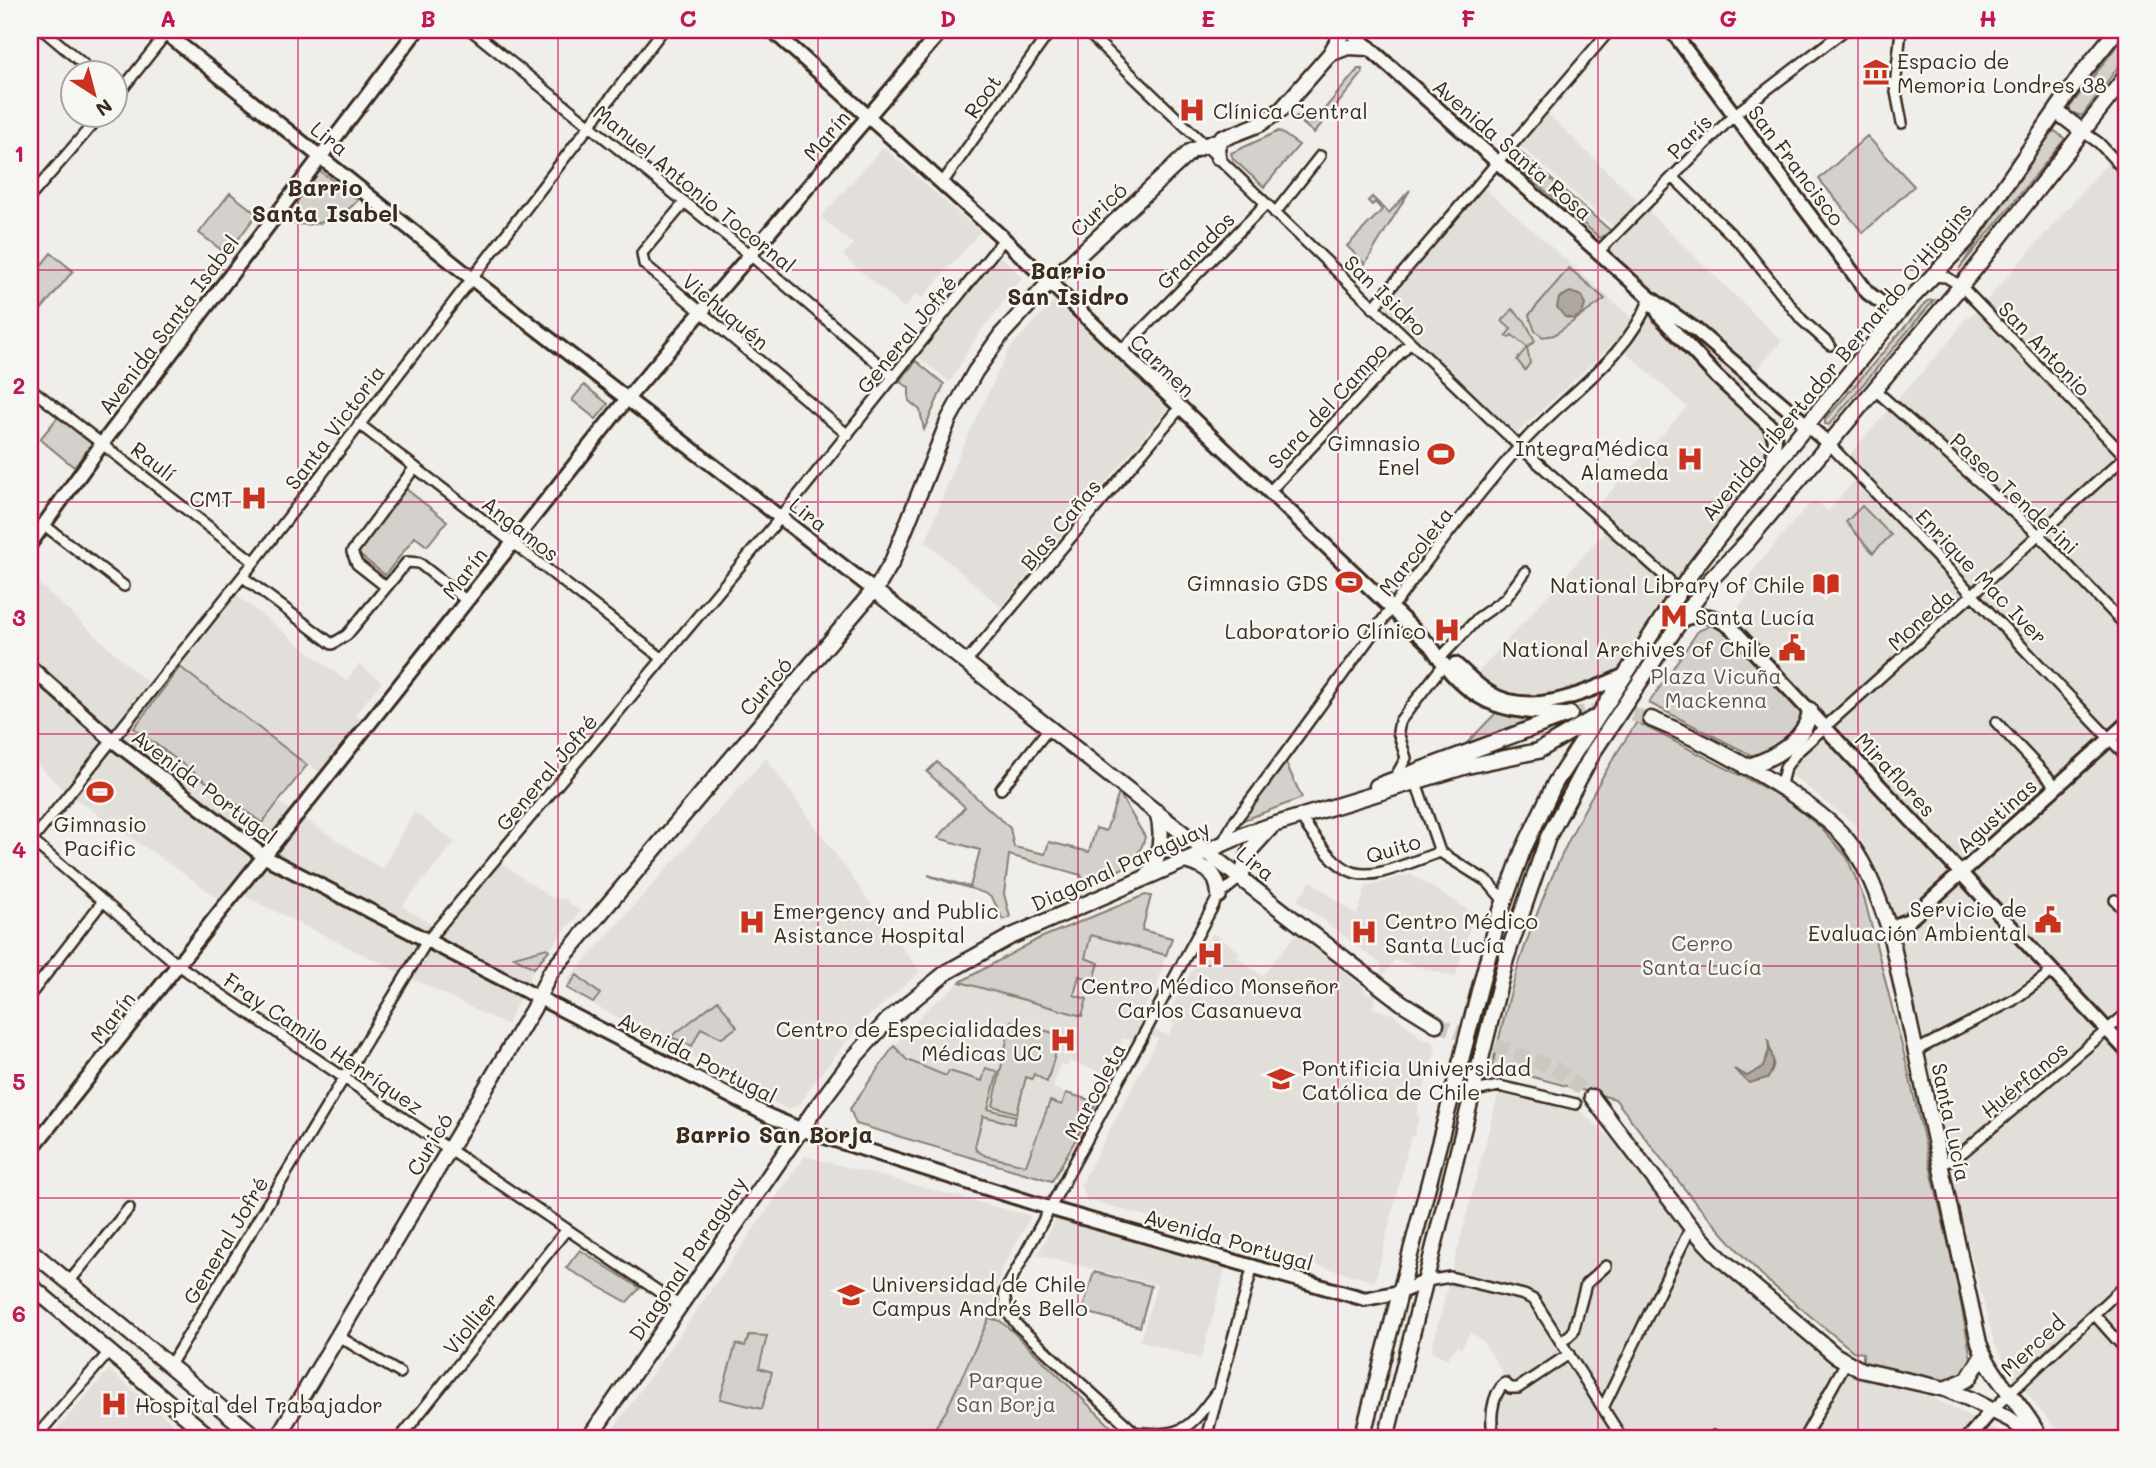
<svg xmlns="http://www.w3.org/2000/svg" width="2156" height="1468" viewBox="0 0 2156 1468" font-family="Mali,sans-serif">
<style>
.built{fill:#e2dfdb}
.green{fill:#d4d1cc;stroke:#887e75;stroke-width:2}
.water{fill:#afa8a1;stroke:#81766d;stroke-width:2}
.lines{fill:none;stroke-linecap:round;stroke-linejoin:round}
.primary-tunnel{stroke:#cbc7c1;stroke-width:14;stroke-dasharray:14 7;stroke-linecap:butt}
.street-casing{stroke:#3b2a1e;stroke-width:14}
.secondary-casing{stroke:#3b2a1e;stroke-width:18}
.primary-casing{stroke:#3b2a1e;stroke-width:19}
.street{stroke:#f6f6f2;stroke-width:9}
.secondary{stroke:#f6f6f2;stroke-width:12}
.primary{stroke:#f6f6f2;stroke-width:14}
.grid{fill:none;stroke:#c2185b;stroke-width:2;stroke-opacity:0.55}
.labels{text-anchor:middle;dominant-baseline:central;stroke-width:5;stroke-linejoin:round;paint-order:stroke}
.poi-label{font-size:21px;fill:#3b2a1e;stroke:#f6f6f2;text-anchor:end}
.street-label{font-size:21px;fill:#3b2a1e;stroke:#f6f6f2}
.park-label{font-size:21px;fill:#61544a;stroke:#f6f6f2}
.neighbourhood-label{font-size:23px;font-weight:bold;fill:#3b2a1e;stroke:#f6f6f2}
.neatline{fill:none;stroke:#c2185b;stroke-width:2.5}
.grid-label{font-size:23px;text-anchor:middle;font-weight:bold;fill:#c2185b}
</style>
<rect width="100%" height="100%" fill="#efeeea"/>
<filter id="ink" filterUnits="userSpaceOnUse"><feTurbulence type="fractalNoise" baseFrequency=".0143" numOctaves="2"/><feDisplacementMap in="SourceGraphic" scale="14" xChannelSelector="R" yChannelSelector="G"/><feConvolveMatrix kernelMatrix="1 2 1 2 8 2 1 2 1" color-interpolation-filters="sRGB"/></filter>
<g filter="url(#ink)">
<!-- built -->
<path class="built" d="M1546 112 1782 341 1734 395 1767 427 1771 442 1766 461 1620 672 1560 698H1507L1475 676 1610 526 1594 510 1687 407 1621 348 1641 327 1644 289 1603 252 1621 234 1518 144Z
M2126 142V1438H2063L2014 1378 1994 1343 1958 1203 1924 1039 1897 932 1873 867 1854 824 1792 775 1771 751 1802 711 1723 630 1736 619 1734 612 1753 589 1747 578 1788 528 1809 504 1816 501 1828 511 1847 489 1855 480 1840 465 1948 343 1966 318 1977 311Z
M883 147 980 232 922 298 916 294 904 308 843 256 853 244 821 217Z
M1480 184 1636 322 1515 435 1377 308Z
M1001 256 1022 278 975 339 950 382 917 356Z
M1054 301 1170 406 1001 607 926 542 955 464 1009 349Z
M30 576 160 694 135 727 262 822 278 802 382 869 414 812 455 842 402 906 431 924 491 856 553 899 563 898 581 911 534 968 507 1025 238 893 224 902 66 792 30 758Z
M235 594 346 681 359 664 382 682 355 714 360 720 319 772 180 667Z
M766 758 920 972 863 1021 812 1085 800 1104 787 1109 565 989 569 978Z
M1410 874 1474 913 1455 977 1395 960 1382 977 1374 1003 1373 1009 1393 1014 1422 1038 1433 1042 1436 1048 1416 1114 1419 1116 1414 1137 1411 1136 1375 1282 1093 1201 1088 1203 1080 1183 1085 1181 1084 1178 1158 1039 1137 1031 1134 1041 1122 1038 1112 1076 1070 1061 1068 1066 1060 1064 1053 1088 1066 1093 1063 1105 1049 1102 1026 1166 986 1156 976 1150 983 1115 1014 1124 1016 1116 987 1109 983 1081 949 1071 947 1076 914 1064 894 1046 927 1009 960 982 1069 1012 1091 935 1166 955 1154 997 1147 1001 1140 1024 1168 1035 1175 1024 1165 1019 1213 933 1240 952 1237 957 1262 976 1296 934 1363 987 1366 994 1372 993 1383 966 1297 900 1311 881 1357 915 1366 887Z
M1499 1091 1577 1108 1636 1161 1705 1257 1830 1361 1865 1379 1934 1398 2002 1433 2006 1438H1500L1495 1426 1502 1371 1482 1340 1470 1332 1461 1349 1457 1346 1447 1359 1431 1351Z
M805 1156 1031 1216 1001 1271 989 1318 946 1411 928 1438H607Z
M1055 1219 1226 1267 1201 1359 1140 1341 1157 1285 1038 1255Z
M109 1370 190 1438H49Z"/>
<!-- green -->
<path class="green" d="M2126 34V56L2082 116 2070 112V107Z
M1358 69H1362V74L1314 133 1295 117 1302 114 1305 123 1312 124Z
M1279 131 1299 145 1264 187 1233 159 1231 153Z
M2055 131 2065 139 1959 269 2052 132Z
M1867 136 1914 186 1863 233 1819 179Z
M1515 148 1611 231 1600 238 1513 163 1511 157Z
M320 171 358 200C337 223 310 229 280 221Z
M1410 190 1365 264 1347 246 1382 210 1375 202 1372 205 1368 201 1372 197 1389 213Z
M230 193 257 214 227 254 199 233Z
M51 253 73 271 40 311 30 302V279Z
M1569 268 1605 299 1554 335 1543 337 1535 331 1529 315Z
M1934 300 1829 425 1825 424V420L1927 301Z
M1512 309 1525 321 1535 341 1527 348 1530 363 1525 370 1517 360 1527 347 1512 335 1509 338 1506 336 1511 329 1502 321Z
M916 361 944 384 924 430 920 410 909 401V387L899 382Z
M584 385 608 404 596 419 572 400Z
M58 417 92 444 74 467 40 439Z
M406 489 447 521 427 546 415 537 385 575 356 552Z
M1862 506 1891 535 1873 553 1846 522Z
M1712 625 1723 630 1803 714C1800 732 1771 760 1751 755L1649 703 1698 631Z
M180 667 307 765 262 823 134 728Z
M1496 710 1538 719 1464 746 1495 714Z
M1637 722 1784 798 1820 827 1847 857 1865 901 1905 1058 1956 1277 1972 1364 1971 1370 1950 1384 1863 1364V1353L1853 1351 1769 1282 1744 1257 1694 1201 1615 1099 1492 1066C1502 1028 1510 989 1523 952 1551 870 1588 794 1637 722Z
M937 762 1010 828 1014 847 1045 854 1049 842 1089 852 1096 828 1106 831 1119 793 1145 837C1136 872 1108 874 1078 886L1084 882 1081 875 1009 855 1004 894 1010 917 1003 920C999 913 996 900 988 895 981 890 941 881 928 875L970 887 980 850 938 838 965 807 927 772Z
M1286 763 1302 798 1236 823Z
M1145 895 1151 896 1142 930 1172 938 1166 955 1091 935 1085 958 1099 963 1094 980 1079 976 1074 995 1087 999 1082 1016 960 982 1038 939Z
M547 948 549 950 534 968 514 957Z
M577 975 600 994 593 1003 567 988Z
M718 1000 737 1027 722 1038 701 1028 692 1046 671 1037Z
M1011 1021 1061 1035 1047 1082 1034 1074 1032 1079 1026 1077 1017 1113 993 1106Z
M894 1046 907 1060 946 1076 949 1071 982 1081 986 1068 998 1072 988 1109 1016 1116 1014 1124 983 1116 975 1146 976 1150 986 1156 1026 1165 1050 1101 1062 1105 1066 1093 1097 1102 1052 1181 856 1124 850 1109Z
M580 1250 640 1288 627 1302 566 1268Z
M1094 1272 1151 1286 1140 1327 1082 1311Z
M989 1318 1000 1321 1011 1330 1123 1438H928L946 1411Z
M749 1335 767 1336 759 1368 772 1372 762 1409 720 1399 736 1344 745 1346Z"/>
<!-- water -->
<path class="water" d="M1570 292 1582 296 1585 305 1582 314 1574 319 1565 317 1557 307 1559 298Z
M1768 1039C1770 1056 1779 1062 1768 1078L1749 1083 1734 1069 1747 1076 1763 1067 1769 1050Z"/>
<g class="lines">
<!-- primary-tunnel -->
<path class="primary-tunnel" d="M1570 714 1612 710 1651 719
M1436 1024 1555 1068 1592 1097"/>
<!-- street casing -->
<g class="street-casing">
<path id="street" d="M43 30 95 74
M471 30 749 254 894 377
M1085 30 1519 446 1669 580
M1901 30 1895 87 1902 123
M116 97 169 30
M2082 131 2099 143 2126 172
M1673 177 1743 246 1802 320 1830 345
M943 182 1051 30
M30 197 100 116
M685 202 642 253 644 264 848 435
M1275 213 1320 156
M1599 251 1735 114 1845 30
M1932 276 1946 277 1961 286 2126 457
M1373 308 1610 30
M1121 351 1266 204
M30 388 254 562
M1875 390 2039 535 2126 626
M359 424 663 659
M1829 444 2126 756
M1269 492 1410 343
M44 525 124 586
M243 577 332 644 347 635 407 562 419 563 467 601
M385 586 357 564 352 552 415 467
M1444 654 1478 618 1505 599 1525 572
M966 662 1180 408
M1996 722 2057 787
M1396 776 1406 758 1398 732 1400 721 1444 664
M1416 782 1440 852 1488 882 1504 901
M1780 788 1785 768 1796 753 2126 456
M1001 789 1050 727
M1299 815C1352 893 1359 881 1440 852
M30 839 178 965 680 1306
M1223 842 1234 822C1329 698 1416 566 1519 447 1561 398 1627 360 1650 298
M30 843 254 562 663 30
M2115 900 2126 912
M30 995 103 901
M1915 1051 2012 1001 2053 971
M1475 1091 1499 1086 1576 1104
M1940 1166 1963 1152 2126 1014
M1427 1281 1450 1277 1524 1295 1534 1300 1622 1438
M69 1282 129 1208
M2094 1314 2126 1350
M338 1336 400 1373
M1562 1342 1573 1332 1586 1284 1606 1266
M170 1365 427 941 780 518 1004 239
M1603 1408 1691 1227
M1992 1410 2126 1284
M1134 1432C1182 1438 1189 1429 1216 1393
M1714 1436 1717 1438
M35 1438 109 1352
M400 1438 567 1229
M1141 1438 1018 1326 1007 1312 1004 1293 1219 895 1240 878
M1206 1438 1253 1265
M1495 1438C1489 1423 1491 1395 1505 1383L1510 1388H1518L1569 1354
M1804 1438 1846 1362"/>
</g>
<!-- secondary casing -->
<g class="secondary-casing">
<path id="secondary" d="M162 30 480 285 875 591
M772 30 1004 239 1431 646C1469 704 1499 712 1564 714
M1349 30 1650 298 1696 330 1829 444
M1671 30 1868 293 1886 306 1902 308
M1650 298 1661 317 1717 377 1770 426 1775 439 1772 468
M30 544 102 444 417 30
M1681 620C1701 611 1718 616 1734 630L2126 1050
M1455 664C1466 673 1476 685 1488 692 1529 718 1584 694 1623 676
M30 667 112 740 265 857 769 1116 800 1129 1052 1209 1365 1299 1400 1292 1427 1281
M1889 928 1909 920 2126 724
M30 1151 626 400 942 30
M1968 1438 1992 1410"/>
</g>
<!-- primary casing -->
<g class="primary-casing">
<path id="primary" d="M1330 54 1348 47 1369 48
M2056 111 2082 131
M1218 157 1217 147 1222 137
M875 591 1240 878 1402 1003 1436 1024
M1651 719C1703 740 1819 801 1851 845 1869 870 1879 900 1889 928L1979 1343C1992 1380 2023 1403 2040 1438
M1745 767C1772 760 1807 740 1810 710
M1377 786 1570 714
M1180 860C1202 865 1218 870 1219 895
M1149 874C1161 854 1164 834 1157 812
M1240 878 1252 848 1272 826
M1592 1097 1691 1227 1720 1258 1835 1355 1861 1370 1945 1389 1970 1399 2011 1420 2034 1438
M30 1250 257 1438
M30 1285 211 1438
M1945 1389 1968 1379 1983 1355
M277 1438 533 1009 550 973 879 584 892 562 949 419 975 372 1001 335 1049 283 1191 151 1260 124 1282 109 1330 54 1344 30
M589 1438 813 1112 852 1060 888 1020 947 972 1010 937 1250 832 1467 766 1538 751 1592 719
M1362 1438 1498 919 1523 850 1555 783 1694 569 1772 468 1902 308 1968 239 2080 76 2117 30
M1386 1438 1506 959 1548 837 1594 751 1681 620 1711 579 1747 542 1975 269 2126 76"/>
</g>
<!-- street -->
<use href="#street" class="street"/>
<!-- secondary -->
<use href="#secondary" class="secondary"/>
<!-- primary -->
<use href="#primary" class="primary"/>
</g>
</g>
<!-- grid -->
<path class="grid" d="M298 30V1438M558 30V1438M818 30V1438M1078 30V1438M1338 30V1438M1598 30V1438M1858 30V1438M30 270H2126M30 502H2126M30 734H2126M30 966H2126M30 1198H2126"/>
<!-- icons -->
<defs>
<g id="museum-bare" transform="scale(2.1)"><path d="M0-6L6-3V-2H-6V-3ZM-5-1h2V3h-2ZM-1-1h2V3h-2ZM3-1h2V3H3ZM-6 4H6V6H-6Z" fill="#c8321e" stroke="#f6f6f2" stroke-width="2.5" paint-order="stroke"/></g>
<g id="hospital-bare" transform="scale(2.1)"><path d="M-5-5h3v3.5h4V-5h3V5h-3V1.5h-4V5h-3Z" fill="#c8321e" stroke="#f6f6f2" stroke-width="2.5" paint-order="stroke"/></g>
<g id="stadium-bare" transform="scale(2.1)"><path d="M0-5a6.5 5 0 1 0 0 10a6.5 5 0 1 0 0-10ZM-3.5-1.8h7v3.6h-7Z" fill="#c8321e" stroke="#f6f6f2" stroke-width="2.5" paint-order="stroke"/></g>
<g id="library-bare" transform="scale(2.1)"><path d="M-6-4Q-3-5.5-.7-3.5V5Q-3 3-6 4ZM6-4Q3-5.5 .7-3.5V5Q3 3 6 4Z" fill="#c8321e" stroke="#f6f6f2" stroke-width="2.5" paint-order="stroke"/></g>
<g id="metro-bare" transform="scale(2.1)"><path d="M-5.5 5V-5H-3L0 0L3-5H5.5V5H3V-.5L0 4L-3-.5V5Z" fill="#c8321e" stroke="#f6f6f2" stroke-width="2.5" paint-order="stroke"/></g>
<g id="civic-bare" transform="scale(2.1)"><path d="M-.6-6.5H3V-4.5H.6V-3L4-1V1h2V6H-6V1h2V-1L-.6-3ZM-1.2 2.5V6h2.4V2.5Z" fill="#c8321e" stroke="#f6f6f2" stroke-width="2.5" paint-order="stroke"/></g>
<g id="university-bare" transform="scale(2.1)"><path d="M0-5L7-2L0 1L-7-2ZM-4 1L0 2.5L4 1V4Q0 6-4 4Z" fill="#c8321e" stroke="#f6f6f2" stroke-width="2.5" paint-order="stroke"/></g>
</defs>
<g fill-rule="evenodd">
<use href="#museum-bare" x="1876" y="72"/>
<use href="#hospital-bare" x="1192" y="110"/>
<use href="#stadium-bare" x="1441" y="454"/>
<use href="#hospital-bare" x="1690" y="459"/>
<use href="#hospital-bare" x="254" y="498"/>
<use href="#stadium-bare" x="1349" y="582"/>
<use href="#library-bare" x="1826" y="584"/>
<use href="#metro-bare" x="1674" y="616"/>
<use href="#hospital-bare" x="1447" y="630"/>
<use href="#civic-bare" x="1792" y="648"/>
<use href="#stadium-bare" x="100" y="792"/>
<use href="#civic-bare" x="2048" y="920"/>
<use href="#hospital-bare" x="752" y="922"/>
<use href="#hospital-bare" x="1364" y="932"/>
<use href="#hospital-bare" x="1210" y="954"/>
<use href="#hospital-bare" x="1063" y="1040"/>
<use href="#university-bare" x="1281" y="1079"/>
<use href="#university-bare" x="851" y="1295"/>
<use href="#hospital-bare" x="114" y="1404"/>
</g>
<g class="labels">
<!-- poi labels -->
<g class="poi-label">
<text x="1897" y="60" text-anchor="start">Espacio de<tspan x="1897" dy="24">Memoria Londres 38</tspan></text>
<text x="1213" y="110" text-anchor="start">Clínica Central</text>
<text x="1420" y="442">Gimnasio<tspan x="1420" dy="24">Enel</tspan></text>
<text x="1669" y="447">IntegraMédica<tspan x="1669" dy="24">Alameda</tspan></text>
<text x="233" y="498">CMT</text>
<text x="1328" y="582">Gimnasio GDS</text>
<text x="1805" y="584">National Library of Chile</text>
<text x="1695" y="616" text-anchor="start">Santa Lucía</text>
<text x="1426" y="630">Laboratorio Clínico</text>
<text x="1771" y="648">National Archives of Chile</text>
<text x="100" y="823" text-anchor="middle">Gimnasio<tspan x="100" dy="24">Pacific</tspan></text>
<text x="2027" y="908">Servicio de<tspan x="2027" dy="24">Evaluación Ambiental</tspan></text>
<text x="773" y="910" text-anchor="start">Emergency and Public<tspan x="773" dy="24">Asistance Hospital</tspan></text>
<text x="1385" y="920" text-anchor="start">Centro Médico<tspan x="1385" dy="24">Santa Lucía</tspan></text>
<text x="1210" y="985" text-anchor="middle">Centro Médico Monseñor<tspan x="1210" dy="24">Carlos Casanueva</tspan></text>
<text x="1042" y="1028">Centro de Especialidades<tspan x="1042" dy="24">Médicas UC</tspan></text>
<text x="1302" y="1067" text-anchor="start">Pontificia Universidad<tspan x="1302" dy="24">Católica de Chile</tspan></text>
<text x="872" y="1283" text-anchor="start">Universidad de Chile<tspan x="872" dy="24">Campus Andrés Bello</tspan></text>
<text x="135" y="1404" text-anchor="start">Hospital del Trabajador</text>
</g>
<!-- street labels -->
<g class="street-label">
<text transform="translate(982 96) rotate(-55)">Root</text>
<text transform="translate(826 135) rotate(-49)">Marín</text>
<text transform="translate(1689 136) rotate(-45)">París</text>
<text transform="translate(330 138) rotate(39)">Lira</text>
<text transform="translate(1513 149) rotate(41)">Avenida Santa Rosa</text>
<text transform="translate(1797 165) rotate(53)">San Francisco</text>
<text transform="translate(695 188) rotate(39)">Manuel Antonio Tocornal</text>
<text transform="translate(1098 209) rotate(-43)">Curicó</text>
<text transform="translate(1195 250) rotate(-45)">Granados</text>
<text transform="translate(1386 295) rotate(44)">San Isidro</text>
<text transform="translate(726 311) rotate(40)">Vichuquén</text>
<text transform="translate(168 324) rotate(-53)">Avenida Santa Isabel</text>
<text transform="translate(906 334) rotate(-51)">General Jofré</text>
<text transform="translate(2045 348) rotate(46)">San Antonio</text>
<text transform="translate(1836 361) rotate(-50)">Avenida Libertador Bernardo O'Higgins</text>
<text transform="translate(1163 365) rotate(44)">Carmen</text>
<text transform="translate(1327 405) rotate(-47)">Sara del Campo</text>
<text transform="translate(334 427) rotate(-53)">Santa Victoria</text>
<text transform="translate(154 461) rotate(38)">Raulí</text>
<text transform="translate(2015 493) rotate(43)">Paseo Tenderini</text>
<text transform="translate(809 514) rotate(38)">Lira</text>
<text transform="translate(1060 524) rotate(-50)">Blas Cañas</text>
<text transform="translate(521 528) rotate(38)">Angamos</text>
<text transform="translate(1415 551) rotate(-52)">Marcoleta</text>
<text transform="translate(464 573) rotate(-52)">Marín</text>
<text transform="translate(1982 576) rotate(46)">Enrique Mac Iver</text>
<text transform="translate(1920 619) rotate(-42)">Moneda</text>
<text transform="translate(765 686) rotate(-50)">Curicó</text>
<text transform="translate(546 772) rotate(-50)">General Jofré</text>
<text transform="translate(1896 774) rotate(47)">Miraflores</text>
<text transform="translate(205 786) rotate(37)">Avenida Portugal</text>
<text transform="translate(1996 815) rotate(-42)">Agustinas</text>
<text transform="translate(1393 848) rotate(-17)">Quito</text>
<text transform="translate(1256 863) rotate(38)">Lira</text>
<text transform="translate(1120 865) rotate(-24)">Diagonal Paraguay</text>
<text transform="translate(112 1017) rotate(-52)">Marín</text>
<text transform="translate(324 1043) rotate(34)">Fray Camilo Henríquez</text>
<text transform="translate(698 1057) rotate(27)">Avenida Portugal</text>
<text transform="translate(2024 1079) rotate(-40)">Huérfanos</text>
<text transform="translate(1094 1091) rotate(-62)">Marcoleta</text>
<text transform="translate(1952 1122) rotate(78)">Santa Lucía</text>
<text transform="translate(429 1144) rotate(-59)">Curicó</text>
<text transform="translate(1229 1239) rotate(16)">Avenida Portugal</text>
<text transform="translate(225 1240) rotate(-59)">General Jofré</text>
<text transform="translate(687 1258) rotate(-56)">Diagonal Paraguay</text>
<text transform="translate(470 1323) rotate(-51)">Viollier</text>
<text transform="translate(2032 1345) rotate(-43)">Merced</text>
</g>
<!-- park labels -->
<g class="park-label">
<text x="1716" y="675">Plaza Vicuña<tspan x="1716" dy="24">Mackenna</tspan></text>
<text x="1702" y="942">Cerro<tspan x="1702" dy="24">Santa Lucía</tspan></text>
<text x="1006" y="1379">Parque<tspan x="1006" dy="24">San Borja</tspan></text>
</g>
<!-- neighbourhood labels -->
<g class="neighbourhood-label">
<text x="325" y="187">Barrio<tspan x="325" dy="26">Santa Isabel</tspan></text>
<text x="1068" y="270">Barrio<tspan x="1068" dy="26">San Isidro</tspan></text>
<text x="774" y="1134">Barrio San Borja</text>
</g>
</g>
<!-- margin -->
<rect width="2156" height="1468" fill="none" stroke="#f6f6f2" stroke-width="77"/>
<!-- north arrow -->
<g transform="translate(94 94) rotate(144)"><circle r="33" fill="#f6f6f2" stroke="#aba49d" stroke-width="2"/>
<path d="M0-5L12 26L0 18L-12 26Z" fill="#c8321e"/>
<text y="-10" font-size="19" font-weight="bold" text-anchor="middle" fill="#3b2a1e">N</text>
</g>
<rect x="38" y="38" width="2080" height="1392" class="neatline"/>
<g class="grid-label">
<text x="168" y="27">A</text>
<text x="428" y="27">B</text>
<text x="688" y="27">C</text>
<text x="948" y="27">D</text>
<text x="1208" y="27">E</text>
<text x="1468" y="27">F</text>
<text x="1728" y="27">G</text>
<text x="1988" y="27">H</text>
<text x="19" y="162">1</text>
<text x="19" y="394">2</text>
<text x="19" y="626">3</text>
<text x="19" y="858">4</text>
<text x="19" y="1090">5</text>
<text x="19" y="1322">6</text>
</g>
</svg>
